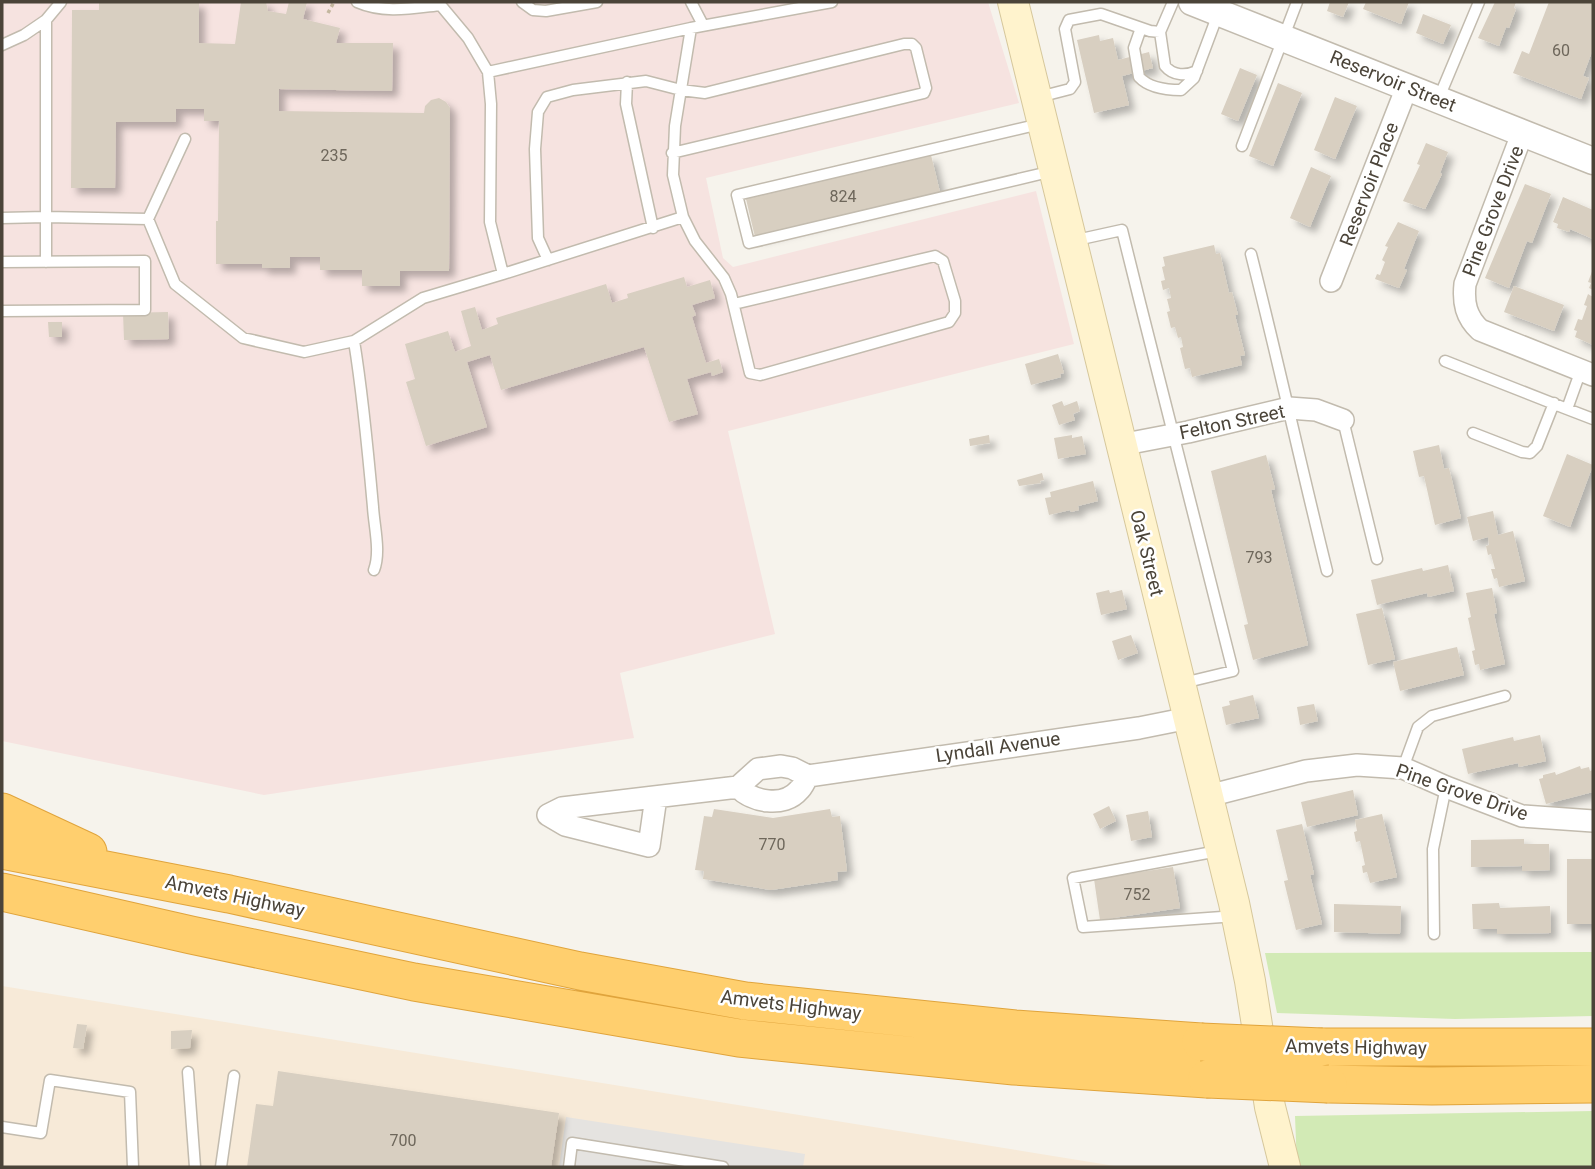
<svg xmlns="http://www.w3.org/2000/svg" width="1595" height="1169" viewBox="0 0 1595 1169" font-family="Roboto,sans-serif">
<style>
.commercial{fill:#f7ead8}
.medical{fill:#f6e3e0}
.green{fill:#d2eab5}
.parking{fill:#e5e3e0}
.building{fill:#d8cfc1;filter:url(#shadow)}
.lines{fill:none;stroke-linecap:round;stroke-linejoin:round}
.service-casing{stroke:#c2bbae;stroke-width:13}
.minor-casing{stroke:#c2bbae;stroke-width:24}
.tertiary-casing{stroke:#c2bbae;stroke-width:29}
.secondary-casing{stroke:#d6c79b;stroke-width:32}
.motorway-casing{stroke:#e0a43c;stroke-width:39}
.path{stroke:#c4b79f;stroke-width:3.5;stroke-dasharray:3.5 3.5;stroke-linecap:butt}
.service{stroke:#fff;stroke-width:10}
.minor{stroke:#fff;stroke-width:21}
.tertiary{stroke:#fff;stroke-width:26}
.secondary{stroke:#fff3cd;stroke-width:30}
.motorway{stroke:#ffcf6e;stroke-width:37}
.motorway-bridge-casing{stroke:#e0a43c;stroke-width:39;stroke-linecap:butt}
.motorway-bridge{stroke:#ffcf6e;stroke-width:37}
.labels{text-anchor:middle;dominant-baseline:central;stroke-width:5;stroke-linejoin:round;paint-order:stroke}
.number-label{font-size:16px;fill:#6e675b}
.street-label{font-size:19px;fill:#4b4439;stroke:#fff}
</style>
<defs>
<filter id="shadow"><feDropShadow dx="6" dy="6" stdDeviation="3.5" flood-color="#0004"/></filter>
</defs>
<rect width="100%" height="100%" fill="#f6f3ec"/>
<!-- commercial -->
<path class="commercial" d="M2 986 1121 1167H2Z"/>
<!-- medical -->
<path class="medical" d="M2 2H988L1019 103 706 178 723 258 733 267 1036 191 1074 344 728 431 775 634 620 673 634 738 264 795 2 741Z"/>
<!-- green -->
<path class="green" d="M1593 952V1016L1455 1019 1277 1013 1265 953Z
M1593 1111V1167H1297L1295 1116Z"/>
<!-- parking -->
<path class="parking" d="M566 1117 805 1154 803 1167H559Z"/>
<!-- building -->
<path class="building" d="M99 2H199V43L235 44 241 2H266L268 11 286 14 289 2H307L303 19 340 28 336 43H393L392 91 279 89V111L424 113 425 106 431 100 439 98 446 102 450 108 449 271H400V286H362V270H320V257H290V268H262V264H216V221H218L219 121H204V109H176V122H116L115 188H71L72 10H99Z
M1330 2H1349L1343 17 1327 11Z
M1366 2H1409L1401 24 1363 9Z
M1495 2H1516L1514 8 1516 9 1509 28 1506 27 1499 46 1478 38Z
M1549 2H1593V49L1583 76 1589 78 1581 99 1513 73 1522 51 1529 54Z
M1423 14 1451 25 1443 44 1416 33Z
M1099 35 1100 41 1113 38 1118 60 1149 52 1153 68 1122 76 1129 105 1094 113 1077 40Z
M1240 68 1257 75 1238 121 1221 114Z
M1278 83 1302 93 1273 166 1249 156Z
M1335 97 1357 106 1335 159 1314 150Z
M1426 143 1448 152 1440 173 1442 174 1425 209 1403 201 1420 165 1417 164Z
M931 155 940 192 755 237 746 199Z
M1311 167 1331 176 1310 227 1290 218Z
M1525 184 1551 194 1532 243 1527 241 1509 288 1485 278Z
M1563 197 1593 210V239L1570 229 1569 232 1557 228 1558 224 1553 222Z
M1398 222 1419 231 1404 269 1407 270 1399 288 1375 279 1377 274 1380 275 1385 262 1382 260 1388 247 1385 246Z
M1214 245 1216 254 1220 253 1229 293 1232 292 1238 315H1235L1245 355 1240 356 1242 365 1192 377 1190 368 1185 369 1180 348 1183 347 1181 337 1178 338 1175 327 1171 328 1167 312 1170 311 1167 299 1171 298 1169 288 1163 290 1161 281 1165 280 1162 267 1165 266 1163 257Z
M1593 269V290L1589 288 1591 283 1588 282Z
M684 277 687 287 710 280 715 298 692 305 696 315 692 317 706 363 719 359 723 372 712 376 711 372 687 379 698 414 669 422 644 347 501 390 490 355 467 362 487 427 426 446 406 382 415 379 405 344 448 331 455 352 471 346 461 311 475 307 482 330 498 324 496 318 606 284 612 303 628 298 627 294Z
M1514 286 1564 305 1554 331 1504 312Z
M1588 294 1593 297V345L1575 337 1577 331 1574 330 1578 319 1582 320 1587 306 1584 305Z
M168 312 169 339 124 340 123 313Z
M48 322H62V337H49Z
M1058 354 1064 373 1060 374 1061 377 1031 385 1025 364Z
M1062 401 1064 406 1077 401 1080 411 1073 414 1075 420 1059 425 1052 405Z
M989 435 990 443 970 446 969 439Z
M1072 435V438L1082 436 1086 454 1058 459 1054 438Z
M1439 445 1444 469 1449 468 1461 518 1435 525 1424 476 1419 477 1413 451Z
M1567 454 1593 465 1570 527 1543 516Z
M1266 455 1275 489 1271 490 1308 645 1253 660 1244 625 1248 624 1211 471Z
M1042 473 1044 480 1040 481 1041 483 1019 486 1017 480Z
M1093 481 1098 501 1078 506 1079 510 1071 512 1070 510 1049 515 1045 498 1051 497 1050 492Z
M1493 511 1498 535 1513 531 1525 581 1499 587 1497 578 1494 579 1491 569H1495L1491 554 1488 555 1486 546 1489 545 1488 537 1473 541 1467 517Z
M1448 565 1454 591 1428 597 1427 593 1377 605 1371 580 1422 568 1423 571Z
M1492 588 1497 613 1494 614 1505 664 1480 670 1479 664 1475 665 1472 651 1475 650 1468 618 1471 617 1466 593Z
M1109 590 1110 593 1122 590 1127 609 1101 615 1096 593Z
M1382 608 1395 659 1368 665 1356 614Z
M1131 635 1138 653 1118 660 1112 641Z
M1457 647 1464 675 1400 691 1393 662Z
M1253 695 1259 718 1226 725 1222 707 1230 705 1229 701Z
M1314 704 1318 721 1300 725 1297 707Z
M1540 735 1546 761 1519 767 1518 763 1468 774 1462 749 1513 737 1514 741Z
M1580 766 1581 769 1589 767 1590 771 1593 770V792L1546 804 1539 779 1543 778V775L1555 772 1556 775Z
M1353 790 1358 815 1307 827 1301 802Z
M1109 806 1116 821 1100 829 1093 814Z
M714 809 773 818 830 809 832 817 840 816 847 871 837 872 838 880 771 890 703 879 704 871 695 870 704 816 712 817Z
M1148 811 1152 837 1131 841 1126 815Z
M1382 814 1397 877 1370 883 1367 872 1363 873 1362 866 1365 865 1360 841 1356 842 1354 832 1357 831 1355 820Z
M1302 824 1314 874 1310 875 1322 924 1296 930 1284 881 1288 880 1276 830Z
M1524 839V844H1549L1550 870 1522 871V866L1471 867V840Z
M1567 859H1593V924H1567Z
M1173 867 1180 908 1100 920 1094 879Z
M1499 903 1500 908 1550 906 1551 933 1497 934V929H1473L1472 904Z
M1334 904 1401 906 1400 934 1334 932Z
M77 1024 87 1025 83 1049 73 1048Z
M192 1030 190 1048 171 1049V1031Z
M278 1071 559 1113 551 1167H247L256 1104 273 1106Z"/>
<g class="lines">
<!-- service casing -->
<g class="service-casing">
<path id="service" d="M61 2 46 20V217L148 219
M357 2C384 14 413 8 441 5
M522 2 533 10 546 11 597 2
M691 2 703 25
M1173 2 1160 32 1165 66C1173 76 1186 76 1197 71
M691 28 675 126 673 175 683 217 695 241 724 278 731 294 750 373 760 375 949 322 955 313V301L943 261 935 256 734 304
M1141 28 1134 48 1139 77C1149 88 1166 90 1181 90L1194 78 1218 14
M2 45 24 35 46 20
M488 72 691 28 832 2
M627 82 626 104 653 228
M1039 97 1070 89 1075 82 1065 29 1069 20 1101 14 1150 31 1160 32
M1438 100 1479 2
M1040 124 737 195 749 243 1053 171
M185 139 148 219 175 284 243 338 304 352 354 341 423 298 503 274 490 222 491 104 488 72 468 38 438 2
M1242 146 1297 2
M2 218 46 217V262
M1072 241 1122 230C1158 377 1197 523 1233 671L1183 683
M1251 254C1278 360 1301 466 1327 571
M548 260 538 238 535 149 538 112 547 97 573 90 646 81 681 90 705 93 904 44H912L916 48 926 88 924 93 672 153
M2 262 145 261V310L2 311
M503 274 683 217
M354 341C363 396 368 451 373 507 374 526 381 552 374 570
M1445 361 1567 409
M1581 370 1567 409 1593 419
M1343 420 1377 559
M1473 433 1522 452 1530 453 1537 446 1554 403
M1403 768 1418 727 1432 716 1505 696
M1218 851 1073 878 1083 927 1236 916
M1434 934 1433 849 1446 787
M188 1072 195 1167
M2 1127 41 1133 50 1080 130 1092 133 1167
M221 1167 234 1076
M569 1167 572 1143 723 1167"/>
</g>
<!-- minor casing -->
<g class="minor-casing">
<path id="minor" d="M1522 134 1465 284C1463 303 1466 317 1480 330L1593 375
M1331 281 1407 87
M1120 445 1188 432 1289 408 1316 410 1343 420
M738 787C752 802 784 808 799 790 803 787 805 780 808 776
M1208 796 1306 771 1357 765 1403 768 1446 787 1522 816 1593 821
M656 797 649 846 565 825 548 815 562 808 738 787 758 769 781 766 792 768 808 776 1139 728 1189 718"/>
</g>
<!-- tertiary casing -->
<g class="tertiary-casing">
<path id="tertiary" d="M1192 2 1593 161"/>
</g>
<!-- secondary casing -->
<g class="secondary-casing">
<path id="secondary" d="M1013 2 1234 903 1250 981 1270 1107 1285 1167"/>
</g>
<!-- motorway casing -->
<g class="motorway-casing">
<path id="motorway" d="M2 812 88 852
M2 850 229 894 580 971 745 1001 1015 1029 1201 1042
M2 892 191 935 414 982 739 1038 1014 1066 1207 1079
M1322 1047H1593
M1328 1084 1432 1086 1593 1084"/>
</g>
<!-- path -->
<path class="path" d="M328 13 334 2"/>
<!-- service -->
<use href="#service" class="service"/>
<!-- minor -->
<use href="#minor" class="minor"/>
<!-- tertiary -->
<use href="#tertiary" class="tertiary"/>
<!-- secondary -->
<use href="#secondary" class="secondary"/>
<!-- motorway -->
<use href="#motorway" class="motorway"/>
<!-- motorway-bridge casing -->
<g class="motorway-bridge-casing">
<path id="motorway-bridge" d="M1201 1042 1322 1047
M1207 1079 1328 1084"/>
</g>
<!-- motorway-bridge -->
<use href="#motorway-bridge" class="motorway-bridge"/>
</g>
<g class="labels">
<!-- number labels -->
<g class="number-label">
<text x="1561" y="50">60</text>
<text x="334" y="155">235</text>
<text x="843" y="196">824</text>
<text x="1259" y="557">793</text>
<text x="772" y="844">770</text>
<text x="1137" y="894">752</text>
<text x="403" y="1140">700</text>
</g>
<!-- street labels -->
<g class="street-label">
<text transform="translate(1393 81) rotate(22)">Reservoir Street</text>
<text transform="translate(1369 184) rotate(-69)">Reservoir Place</text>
<text transform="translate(1493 211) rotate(-69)">Pine Grove Drive</text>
<text transform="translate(1232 422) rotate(-12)">Felton Street</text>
<text transform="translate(1147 553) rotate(76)">Oak Street</text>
<text transform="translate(998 747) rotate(-8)">Lyndall Avenue</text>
<text transform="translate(1462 792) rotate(19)">Pine Grove Drive</text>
<text transform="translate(235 896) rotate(12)">Amvets Highway</text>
<text transform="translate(791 1005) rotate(7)">Amvets Highway</text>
<text transform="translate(1356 1047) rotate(1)">Amvets Highway</text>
</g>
</g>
<!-- border -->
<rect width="1595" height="1169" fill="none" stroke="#4b4439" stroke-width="7"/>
</svg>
